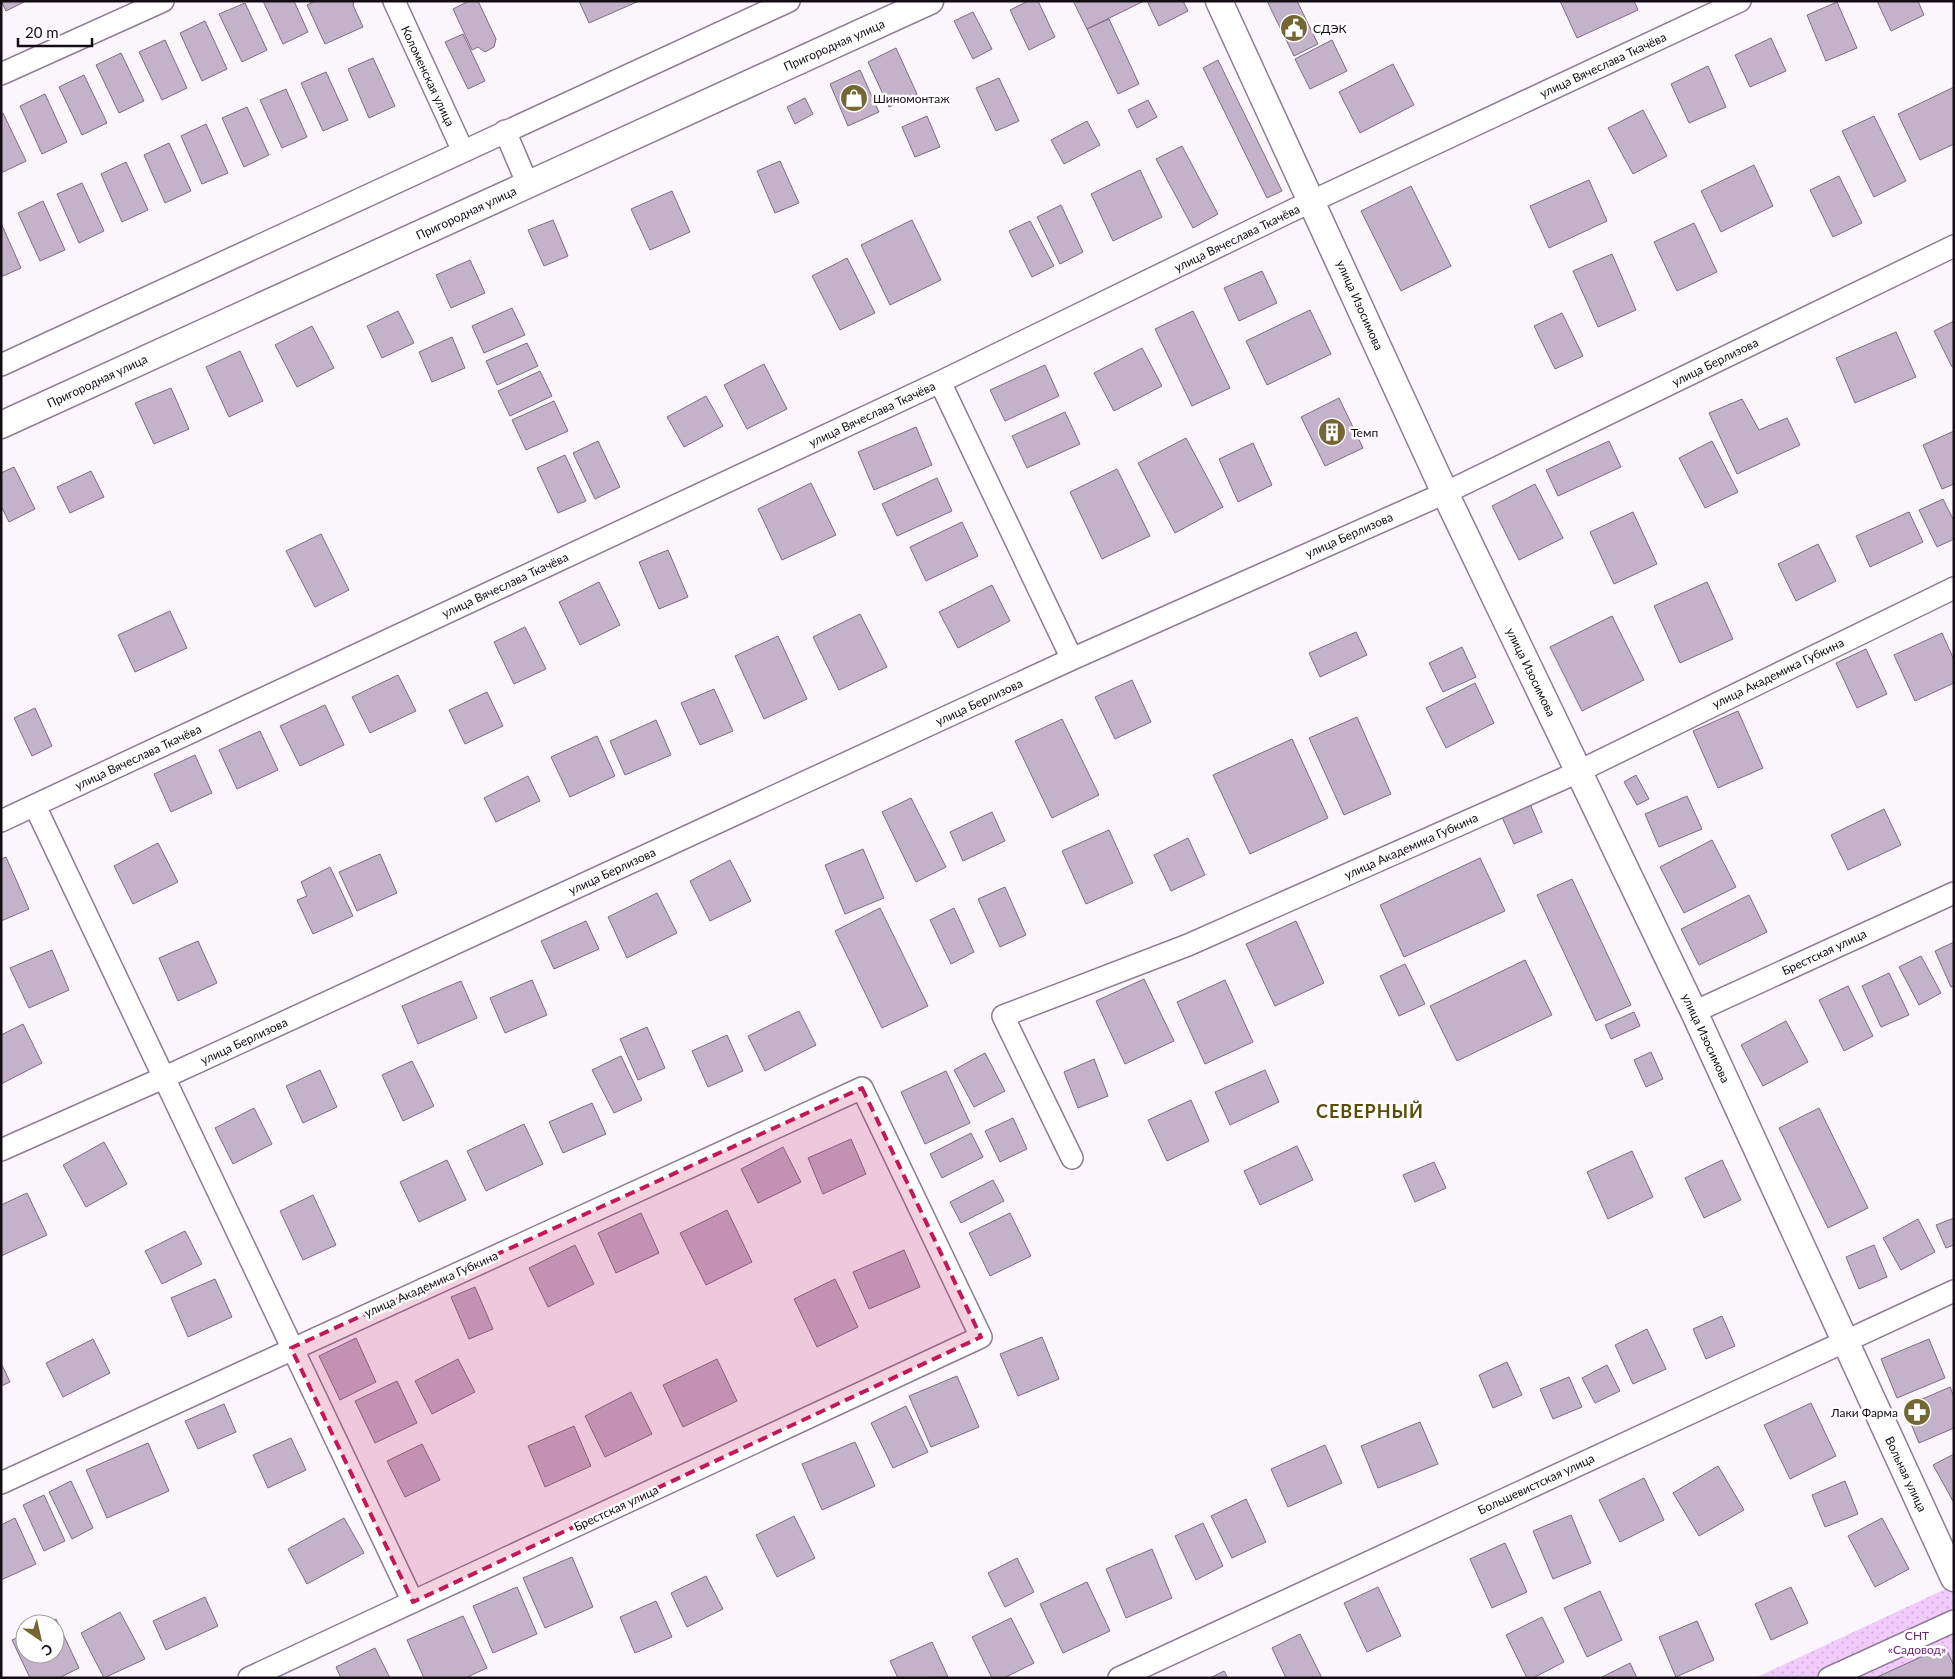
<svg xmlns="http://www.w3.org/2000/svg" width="1955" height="1679" viewBox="0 0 1955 1679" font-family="Lato,sans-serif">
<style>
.green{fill:url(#green-dots)}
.building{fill:#c4b1ca;stroke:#7e6c83}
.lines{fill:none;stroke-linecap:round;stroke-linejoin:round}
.minor-casing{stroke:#8e7c94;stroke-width:24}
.tertiary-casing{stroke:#8e7c94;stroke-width:29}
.minor{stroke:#fff;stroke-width:21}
.tertiary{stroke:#fff;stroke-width:26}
.marked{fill:#c2185b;fill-opacity:0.2;stroke:#c2185b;stroke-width:4;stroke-dasharray:10 6;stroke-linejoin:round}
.labels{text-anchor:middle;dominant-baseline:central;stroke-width:5;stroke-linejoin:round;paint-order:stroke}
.poi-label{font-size:12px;fill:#130c15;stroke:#fff;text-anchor:start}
.street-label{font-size:12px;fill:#130c15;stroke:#fff}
.park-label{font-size:12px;fill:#682679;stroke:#fff}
.district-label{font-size:18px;font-weight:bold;letter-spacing:1px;fill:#5b4c0c;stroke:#fff}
</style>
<defs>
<pattern id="green-dots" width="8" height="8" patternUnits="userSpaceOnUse" patternTransform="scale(1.25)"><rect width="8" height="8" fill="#f1cbfc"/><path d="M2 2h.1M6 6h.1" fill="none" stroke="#ceadd7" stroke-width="1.8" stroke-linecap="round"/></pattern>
</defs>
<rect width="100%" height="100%" fill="#fbf6fc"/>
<!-- green -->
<path class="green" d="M1954 1585V1678H1755Z"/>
<!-- building -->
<path class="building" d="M1 1H26L6 11Z
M263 1H294L308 32 283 44Z
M315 1H354L353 5 363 27 325 44 307 5Z
M469 1H478L496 39 494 47 485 52 478 47 472 50 453 9Z
M579 1H639L589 23Z
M1028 1H1038L1055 37 1029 50 1010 10Z
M1073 1H1144L1087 29Z
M1147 1H1183L1188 11 1159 26Z
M1267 1H1297L1318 44 1294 56Z
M1560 1H1634L1638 10 1577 38Z
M1877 1H1918L1924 15 1891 31Z
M1837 2 1857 48 1826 61 1807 15Z
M245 3 267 50 242 62 219 14Z
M973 12 992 49 973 59 954 21Z
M1109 19 1139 84 1118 94 1087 29Z
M205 21 227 69 202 81 180 33Z
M463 34 485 81 468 89 445 42Z
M1771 38 1786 71 1750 87 1735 55Z
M165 40 187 88 162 100 139 52Z
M1332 40 1347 71 1310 89 1295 59Z
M896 48 917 94 889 107 868 62Z
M121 53 144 101 119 113 96 65Z
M373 58 395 106 369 118 348 69Z
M1218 60 1282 191 1267 198 1203 68Z
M1393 64 1414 105 1360 133 1339 92Z
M1708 66 1726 107 1689 123 1671 84Z
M860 70 879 112 848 126 830 84Z
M326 72 348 120 323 131 301 83Z
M84 75 107 123 82 135 59 87Z
M999 78 1019 121 996 131 976 88Z
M1954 87V144L1920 160 1898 114Z
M286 89 307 137 282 148 260 100Z
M45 94 67 142 42 154 20 106Z
M805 98 813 114 795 124 787 107Z
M1148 100 1157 117 1137 128 1128 110Z
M247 107 269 155 244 167 222 118Z
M1643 110 1667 156 1633 174 1608 128Z
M3 113 26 161 1 173V114Z
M927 116 940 147 915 157 902 127Z
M1874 116 1906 181 1874 197 1842 131Z
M1087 121 1100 145 1064 164 1051 140Z
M206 124 228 173 202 184 181 136Z
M169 143 191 191 165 203 144 155Z
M1182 146 1218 214 1193 228 1156 159Z
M780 161 799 203 775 213 757 171Z
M126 162 148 210 122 222 101 174Z
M1754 165 1773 206 1721 232 1701 191Z
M1140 170 1162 217 1113 241 1091 194Z
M1839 176 1862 223 1833 237 1810 190Z
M1589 180 1607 221 1549 248 1530 206Z
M82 183 104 231 79 243 57 194Z
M1411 186 1451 266 1401 291 1361 211Z
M672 191 690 232 650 250 631 209Z
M43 201 65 250 40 261 18 213Z
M1061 205 1083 252 1060 264 1037 217Z
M553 220 568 256 544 266 528 230Z
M912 220 941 280 890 305 861 245Z
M1030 221 1054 266 1032 277 1009 231Z
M1 223 21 268 1 277Z
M1694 223 1717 272 1677 291 1654 242Z
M1612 254 1636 310 1598 327 1573 271Z
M847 258 875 313 840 330 812 276Z
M470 260 485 293 451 308 436 275Z
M1262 271 1277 303 1239 321 1224 288Z
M512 308 525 335 484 353 472 326Z
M1310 310 1331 354 1267 385 1246 341Z
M398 311 414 343 382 358 367 326Z
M1193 311 1230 388 1192 406 1155 329Z
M1562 313 1583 356 1555 369 1534 326Z
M1954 321V366L1952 367 1934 331Z
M312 326 334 368 297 387 275 345Z
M1896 332 1916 377 1855 403 1836 358Z
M452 337 465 368 432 382 419 352Z
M527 343 538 366 497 385 486 361Z
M1142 348 1162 386 1114 411 1094 373Z
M240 351 263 401 229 417 206 367Z
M764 364 787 409 747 429 724 385Z
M1045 365 1059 396 1005 421 990 390Z
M540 371 552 396 510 416 498 391Z
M171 388 189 429 154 444 135 403Z
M706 396 723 426 684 447 667 417Z
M1339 398 1363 448 1325 466 1301 417Z
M1742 399 1759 430 1787 418 1800 445 1737 474 1709 413Z
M554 401 568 431 526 450 512 420Z
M1065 412 1080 444 1027 468 1012 436Z
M916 427 932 465 874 490 858 452Z
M1954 431V484L1942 489 1923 445Z
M1186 438 1223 507 1175 533 1138 463Z
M598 441 620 487 595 499 573 453Z
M1609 441 1621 467 1558 496 1546 470Z
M1712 441 1738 492 1705 508 1679 458Z
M1253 443 1272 485 1238 502 1219 459Z
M565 455 586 501 558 513 537 468Z
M14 467 35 509 9 522 1 506V473Z
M1117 469 1150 536 1102 559 1070 492Z
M91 471 104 497 70 513 57 487Z
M937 478 952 511 897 536 882 504Z
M811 483 836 535 782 560 758 509Z
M1535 484 1563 538 1519 560 1492 506Z
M1943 499 1954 521V539L1937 547 1919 510Z
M1633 512 1657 564 1614 584 1590 532Z
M1909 512 1923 542 1870 567 1856 536Z
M962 522 978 556 926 581 910 547Z
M321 534 349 590 315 607 286 551Z
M1818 544 1836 581 1796 601 1778 564Z
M668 550 688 597 659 609 639 562Z
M599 582 620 625 580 645 559 602Z
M1707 582 1733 639 1680 663 1654 606Z
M992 585 1010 621 958 648 939 612Z
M170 611 187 648 135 672 118 635Z
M860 614 887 667 839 690 813 637Z
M1612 616 1644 680 1582 711 1550 647Z
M525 627 546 669 514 684 494 642Z
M1356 632 1367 655 1320 677 1309 653Z
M1942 633 1954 660V683L1915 701 1894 655Z
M778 636 807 699 764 719 735 656Z
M1462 647 1476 677 1443 692 1429 663Z
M1866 649 1887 694 1857 708 1836 663Z
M398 675 416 711 370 733 352 697Z
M1132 680 1151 722 1115 739 1095 697Z
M1475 683 1494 723 1446 748 1426 708Z
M714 689 733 731 700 745 681 703Z
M487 692 503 726 465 744 449 710Z
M325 705 344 745 300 766 280 726Z
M35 708 52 746 32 756 14 718Z
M1738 711 1763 768 1718 788 1693 731Z
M1357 717 1391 794 1344 815 1309 738Z
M1062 719 1099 795 1052 818 1015 741Z
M656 720 671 755 625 775 610 741Z
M260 731 278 770 237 789 219 750Z
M597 736 615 776 570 797 551 757Z
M1292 739 1328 818 1250 854 1213 775Z
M195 755 212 793 171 812 154 774Z
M1636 775 1649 799 1637 805 1624 782Z
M528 776 540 801 496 822 484 798Z
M1687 796 1702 829 1659 847 1645 814Z
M911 798 946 867 916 882 882 812Z
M1530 804 1542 832 1514 844 1502 817Z
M1884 809 1901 845 1848 870 1831 835Z
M992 812 1005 841 963 861 950 832Z
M1109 830 1133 883 1086 904 1062 851Z
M1188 838 1205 875 1171 891 1154 855Z
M1712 840 1736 887 1684 913 1660 867Z
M158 843 178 882 133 904 114 866Z
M863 849 884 898 845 914 825 865Z
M380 854 397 893 357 911 339 872Z
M6 857 29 909 1 921V859Z
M1480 858 1505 911 1404 957 1380 905Z
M730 860 751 901 710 921 690 881Z
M330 867 353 916 313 934 297 900 307 896 301 882Z
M1572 879 1631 1005 1596 1021 1537 895Z
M1005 887 1026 935 1000 947 978 899Z
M657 893 677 933 627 958 608 917Z
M1749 895 1767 932 1699 965 1681 929Z
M880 908 928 1006 882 1028 835 931Z
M954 908 974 952 951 964 930 920Z
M586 921 599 949 554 969 541 941Z
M1296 921 1324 983 1275 1006 1246 944Z
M198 941 217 983 178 1001 159 958Z
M1954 942V986L1951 987 1935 951Z
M52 950 69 990 29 1008 10 968Z
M1921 956 1941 993 1919 1005 1899 967Z
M1525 960 1552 1015 1457 1061 1430 1006Z
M1405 964 1425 1004 1399 1016 1380 976Z
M1889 973 1909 1015 1881 1027 1862 986Z
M1144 979 1174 1041 1125 1064 1096 1001Z
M532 980 547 1015 505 1033 490 998Z
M1225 980 1253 1042 1205 1064 1177 1002Z
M461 981 477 1018 418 1044 402 1006Z
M1848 986 1873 1036 1844 1051 1819 1000Z
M799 1011 816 1045 765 1071 748 1036Z
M1634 1012 1640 1026 1611 1039 1605 1025Z
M1786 1021 1808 1062 1763 1086 1741 1045Z
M23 1024 42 1063 1 1084V1035Z
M647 1027 665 1068 638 1080 620 1039Z
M727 1035 743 1071 708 1087 692 1051Z
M1651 1052 1663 1079 1646 1087 1634 1060Z
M985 1053 1005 1091 974 1107 954 1070Z
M621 1056 642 1100 614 1113 592 1070Z
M1094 1059 1108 1096 1078 1108 1064 1072Z
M412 1061 434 1106 403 1121 382 1075Z
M320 1070 337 1107 303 1123 286 1086Z
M1265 1070 1279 1102 1230 1125 1215 1092Z
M946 1071 970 1123 925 1144 901 1092Z
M1191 1100 1209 1141 1167 1161 1148 1120Z
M592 1103 606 1134 563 1153 549 1122Z
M254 1108 272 1144 233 1164 215 1128Z
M1819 1108 1868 1208 1828 1228 1779 1128Z
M1013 1118 1027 1149 1000 1162 985 1131Z
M524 1124 543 1164 486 1191 467 1151Z
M971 1133 983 1157 942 1178 930 1154Z
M851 1139 866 1174 823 1194 808 1158Z
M104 1142 127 1184 86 1207 63 1165Z
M1297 1146 1313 1180 1260 1205 1244 1171Z
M783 1147 801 1182 758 1203 741 1169Z
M1632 1151 1653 1197 1608 1219 1587 1172Z
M447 1160 466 1200 419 1222 400 1182Z
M1722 1160 1741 1200 1704 1218 1685 1178Z
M1434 1162 1446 1188 1415 1202 1403 1175Z
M993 1180 1004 1201 961 1223 950 1202Z
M27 1193 47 1235 1 1256V1205Z
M313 1195 336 1245 303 1260 280 1211Z
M727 1210 752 1262 706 1285 680 1233Z
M641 1213 659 1253 616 1273 598 1233Z
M1010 1213 1031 1256 990 1276 969 1233Z
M1954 1218V1245L1946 1248 1936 1225Z
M1918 1219 1935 1252 1901 1270 1883 1238Z
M185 1231 202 1264 162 1284 145 1251Z
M575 1245 594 1284 548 1307 529 1268Z
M1874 1245 1887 1277 1859 1289 1846 1257Z
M904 1250 920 1287 869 1309 853 1272Z
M215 1279 232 1317 188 1337 171 1298Z
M835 1279 858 1327 817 1347 794 1299Z
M475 1287 493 1329 469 1339 451 1297Z
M1722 1316 1735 1346 1706 1359 1693 1329Z
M1647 1329 1666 1369 1633 1384 1615 1345Z
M1042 1337 1059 1379 1018 1396 1000 1354Z
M356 1338 376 1382 340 1400 319 1356Z
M93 1339 110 1373 63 1397 46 1363Z
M1929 1339 1945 1378 1897 1398 1881 1359Z
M458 1359 475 1392 432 1414 415 1381Z
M717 1359 737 1401 683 1427 663 1385Z
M1507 1362 1522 1395 1493 1408 1479 1375Z
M1 1363 10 1382 1 1386Z
M1607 1365 1620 1391 1595 1403 1582 1378Z
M957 1376 979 1427 931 1447 909 1396Z
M1569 1377 1582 1407 1553 1419 1540 1389Z
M397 1381 417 1423 375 1443 355 1401Z
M1950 1387 1954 1397V1428L1919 1443 1904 1407Z
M631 1392 652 1434 605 1457 585 1416Z
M1811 1403 1836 1456 1790 1479 1764 1425Z
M224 1404 236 1432 198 1449 185 1421Z
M906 1406 928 1452 893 1468 871 1423Z
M1420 1422 1438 1464 1378 1488 1361 1446Z
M574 1426 591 1466 545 1487 528 1446Z
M291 1438 306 1470 268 1488 253 1455Z
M855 1442 875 1486 822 1510 802 1464Z
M148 1443 169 1491 107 1518 86 1470Z
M422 1444 440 1480 405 1497 387 1461Z
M1325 1445 1342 1483 1288 1507 1271 1469Z
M1954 1454V1503L1933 1465Z
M1718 1466 1744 1510 1699 1536 1673 1493Z
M1644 1478 1664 1520 1620 1542 1599 1500Z
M71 1481 93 1528 72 1539 49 1492Z
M1845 1481 1858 1514 1825 1527 1812 1495Z
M44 1495 65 1541 44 1551 23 1505Z
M1246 1499 1266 1542 1232 1558 1211 1516Z
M1571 1515 1591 1563 1553 1579 1533 1531Z
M794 1516 815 1558 777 1577 756 1535Z
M15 1518 36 1564 1 1580V1525Z
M344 1518 364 1553 307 1584 288 1549Z
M1882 1518 1909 1569 1875 1587 1848 1536Z
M1203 1523 1223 1566 1196 1580 1175 1536Z
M1505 1543 1527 1592 1492 1608 1470 1559Z
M1152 1549 1172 1598 1126 1618 1106 1569Z
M572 1557 593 1607 545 1628 523 1578Z
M1017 1558 1034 1592 1005 1607 988 1573Z
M706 1576 723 1609 687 1627 671 1593Z
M1087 1582 1110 1631 1063 1653 1040 1604Z
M517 1587 537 1634 493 1653 473 1606Z
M1378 1587 1401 1636 1367 1652 1344 1603Z
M1791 1587 1808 1623 1771 1640 1755 1604Z
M1600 1591 1622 1640 1587 1657 1564 1608Z
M205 1597 218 1626 166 1650 153 1621Z
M656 1601 672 1637 635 1653 620 1617Z
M120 1612 145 1659 104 1678 81 1633Z
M463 1616 487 1668 465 1678H424L407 1640Z
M1542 1617 1564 1662 1533 1678H1527L1506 1635Z
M1011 1618 1034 1663 1004 1678H992L972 1637Z
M56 1619 79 1668 59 1678H30L12 1640 25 1634V1654H55V1624H45Z
M1697 1621 1714 1660 1676 1677 1659 1637Z
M1300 1634 1322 1678H1286L1272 1648Z
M932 1642 948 1677 898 1678 890 1661Z
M1945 1646 1954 1666V1678H1875Z
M375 1648 390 1678H341L336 1667Z
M1630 1663 1637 1678H1600Z
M1224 1671 1228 1678H1210Z"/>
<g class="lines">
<!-- minor casing -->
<g class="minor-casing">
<path id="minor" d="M394 1 463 151
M1 74 163 1
M505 131 528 185
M1 365 789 1
M940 382 1072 659
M35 806 413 1602
M1 821 940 382 1291 211 1740 1
M1694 1012 1954 893
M1 1150 163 1078 1072 659 1445 493 1954 246
M1072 1158 1003 1016 1188 945 1567 777 1954 588
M1 1483 862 1088 981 1337 249 1678
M1119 1678 1954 1291
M1829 1678 1954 1621"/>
</g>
<!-- tertiary casing -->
<g class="tertiary-casing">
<path id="tertiary" d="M1219 1 1445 493 1694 1012 1954 1578
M1 425 930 1"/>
</g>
<!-- minor -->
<use href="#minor" class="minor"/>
<!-- tertiary -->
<use href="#tertiary" class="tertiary"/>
</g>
<!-- marked area -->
<path class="marked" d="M862 1088 981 1337 413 1602 291 1348Z"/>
<!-- icons -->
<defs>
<g id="civic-disc" transform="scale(1.4375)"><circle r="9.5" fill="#746734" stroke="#fff"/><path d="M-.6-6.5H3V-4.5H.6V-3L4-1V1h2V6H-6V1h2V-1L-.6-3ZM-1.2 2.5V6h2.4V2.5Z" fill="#fff"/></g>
<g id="shop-disc" transform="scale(1.4375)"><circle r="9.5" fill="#746734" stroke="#fff"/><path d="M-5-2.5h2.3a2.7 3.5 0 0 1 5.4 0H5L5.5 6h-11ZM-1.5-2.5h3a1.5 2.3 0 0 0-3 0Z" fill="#fff"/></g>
<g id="building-disc" transform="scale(1.4375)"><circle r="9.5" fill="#746734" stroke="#fff"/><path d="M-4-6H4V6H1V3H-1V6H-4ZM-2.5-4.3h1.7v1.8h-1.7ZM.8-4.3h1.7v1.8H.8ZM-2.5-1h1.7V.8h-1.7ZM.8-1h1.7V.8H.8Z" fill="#fff"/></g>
<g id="pharmacy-disc" transform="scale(1.4375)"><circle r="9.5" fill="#746734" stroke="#fff"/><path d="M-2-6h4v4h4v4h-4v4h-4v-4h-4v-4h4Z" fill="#fff"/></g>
</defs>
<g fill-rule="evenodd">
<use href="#civic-disc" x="1294" y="28"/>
<use href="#shop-disc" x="854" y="98"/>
<use href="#building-disc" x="1332" y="432"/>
<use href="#pharmacy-disc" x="1917" y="1412"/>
</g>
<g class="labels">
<!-- poi labels -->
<g class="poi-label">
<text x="1313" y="28">СДЭК</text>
<text x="873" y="98">Шиномонтаж</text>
<text x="1351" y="432">Темп</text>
<text x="1898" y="1412" text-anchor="end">Лаки Фарма</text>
</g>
<!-- street labels -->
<g class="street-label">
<text transform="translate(834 45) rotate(-24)">Пригородная улица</text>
<text transform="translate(1603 65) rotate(-25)">улица Вячеслава Ткачёва</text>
<text transform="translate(428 76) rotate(65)">Коломенская улица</text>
<text transform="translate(466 213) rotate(-25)">Пригородная улица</text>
<text transform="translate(1237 238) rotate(-26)">улица Вячеслава Ткачёва</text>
<text transform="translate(1360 305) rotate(66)">улица Изосимова</text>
<text transform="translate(1715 362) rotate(-26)">улица Берлизова</text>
<text transform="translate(97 381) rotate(-25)">Пригородная улица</text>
<text transform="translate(872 414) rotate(-25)">улица Вячеслава Ткачёва</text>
<text transform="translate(1349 535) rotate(-24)">улица Берлизова</text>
<text transform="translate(505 585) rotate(-25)">улица Вячеслава Ткачёва</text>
<text transform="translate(1531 672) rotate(64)">улица Изосимова</text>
<text transform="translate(1778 673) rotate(-26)">улица Академика Губкина</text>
<text transform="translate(979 702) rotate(-25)">улица Берлизова</text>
<text transform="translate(138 757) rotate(-25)">улица Вячеслава Ткачёва</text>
<text transform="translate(1411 846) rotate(-24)">улица Академика Губкина</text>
<text transform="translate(612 871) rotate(-25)">улица Берлизова</text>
<text transform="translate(1824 952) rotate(-25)">Брестская улица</text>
<text transform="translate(1706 1038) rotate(65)">улица Изосимова</text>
<text transform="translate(244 1041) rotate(-25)">улица Берлизова</text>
<text transform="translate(431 1284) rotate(-24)">улица Академика Губкина</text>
<text transform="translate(1906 1474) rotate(65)">Вольная улица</text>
<text transform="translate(1536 1484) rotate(-25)">Большевистская улица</text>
<text transform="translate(616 1508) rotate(-25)">Брестская улица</text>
</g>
<!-- park labels -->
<g class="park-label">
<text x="1917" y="1635">СНТ<tspan x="1917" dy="14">«Садовод»</tspan></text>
</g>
<!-- district labels -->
<g class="district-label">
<text x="1370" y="1111">СЕВЕРНЫЙ</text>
</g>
</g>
<!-- border -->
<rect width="1955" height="1679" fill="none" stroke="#130c15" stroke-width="5"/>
<!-- north arrow -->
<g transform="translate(40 1639) rotate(146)"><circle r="24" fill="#ffffff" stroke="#a19ea1"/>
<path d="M0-4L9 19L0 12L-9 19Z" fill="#746734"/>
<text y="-8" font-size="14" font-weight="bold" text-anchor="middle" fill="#130c15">С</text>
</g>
<!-- scale -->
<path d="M18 38v8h74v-8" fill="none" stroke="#130c15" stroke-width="2.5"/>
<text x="25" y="38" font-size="15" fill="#130c15" stroke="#ffffff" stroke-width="4" paint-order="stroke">20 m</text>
</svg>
